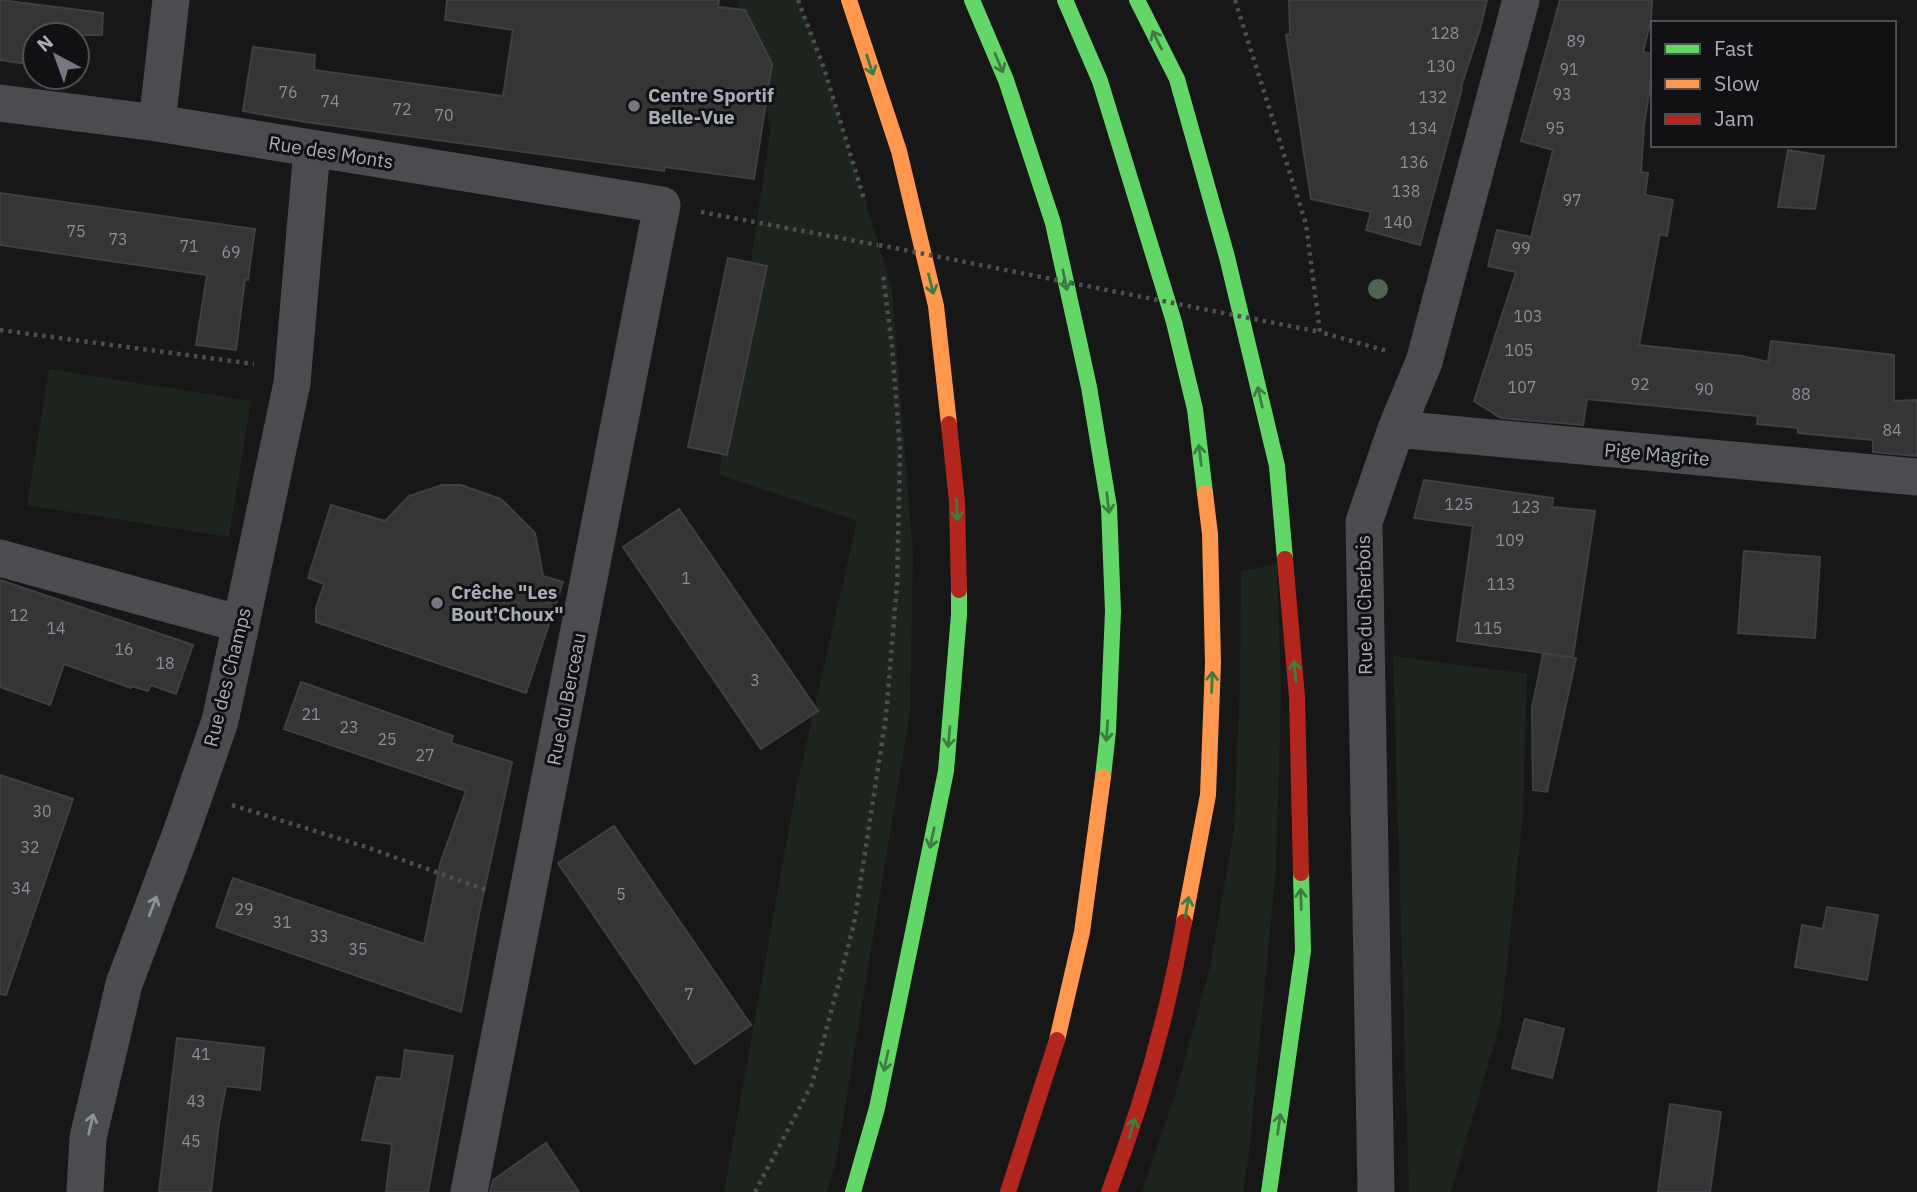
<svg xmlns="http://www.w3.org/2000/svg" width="1917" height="1192" viewBox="0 0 1917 1192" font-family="'IBM Plex Sans',sans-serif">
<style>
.green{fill:#1d241e}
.building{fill:#353536;stroke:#3f4043;stroke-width:2}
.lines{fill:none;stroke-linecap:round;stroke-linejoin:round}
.path{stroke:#4d4e52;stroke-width:4.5;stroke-dasharray:3.5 5;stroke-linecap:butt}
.street{stroke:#4b4c50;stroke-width:37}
.fast{stroke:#63d668;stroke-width:16}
.slow{stroke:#ff974d;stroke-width:16}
.jam{stroke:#b3261e;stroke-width:16}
.path-bridge{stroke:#4d4e52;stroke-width:4.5;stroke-dasharray:3.5 5;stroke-linecap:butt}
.tree{fill:#506451}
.oneway{stroke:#3e7d42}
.oneway2{stroke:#8c9099}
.poi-dot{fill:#757880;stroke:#111113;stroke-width:2.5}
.labels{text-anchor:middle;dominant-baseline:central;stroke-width:6;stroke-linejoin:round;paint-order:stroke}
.number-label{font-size:16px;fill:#8b8f98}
.poi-label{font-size:19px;font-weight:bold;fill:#a8adb8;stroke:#111113;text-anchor:start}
.street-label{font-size:19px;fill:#a8adb8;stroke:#111113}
</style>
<rect width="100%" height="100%" fill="#171717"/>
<!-- green -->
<path class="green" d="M737 0H798L818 48 892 288 913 553 910 713 837 1156 827 1192H724L796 789 857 521 719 475 771 127Z
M49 369 251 401 229 537 27 505Z
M1277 564 1281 695 1276 867 1249 1154 1243 1192H1142L1175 1095 1210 967 1234 830 1240 682 1241 571Z
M1393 656 1527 674 1523 814 1501 1020 1451 1192H1409Z"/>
<!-- building -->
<path class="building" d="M0 0 103 13 102 35H35V65L0 60Z
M447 0H719L718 7 745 10 772 64 754 179 665 167 664 171 306 122 243 111 253 47 315 55 314 70 503 96 513 30 445 20Z
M1289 0H1487L1480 29 1461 87 1462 88 1420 245 1366 230 1371 212 1311 199 1286 35 1290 34Z
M1560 0H1652L1651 20 1643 52 1653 54V68L1644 125 1641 172 1648 173 1645 195 1673 200 1667 236 1660 234 1639 345 1742 356 1768 362 1771 341 1894 355V401L1917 400V456L1873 452V440L1798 433V428L1757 424 1758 416 1587 399 1583 425 1501 418 1474 401 1516 272 1488 266 1497 230 1531 237 1553 150 1521 141Z
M1788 150 1824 156 1815 209 1778 207Z
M0 193 255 229 248 280 245 279 236 350 196 345 207 275 0 245Z
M728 258 767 266 727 455 688 447Z
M1424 480 1553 498 1552 507 1595 511 1573 657 1457 641 1473 526 1414 518Z
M442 485H461L501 499 535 533 543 576 563 582 526 693 316 622V608L324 584 308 578 331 505 385 521 409 496Z
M679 509 818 711 761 749 623 547Z
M1744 551 1820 557 1815 638 1738 633Z
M0 580 193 645 176 694 151 685 148 691 132 686 131 688 64 664 50 705 0 687Z
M1543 654 1576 658 1547 792 1533 790 1532 708Z
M301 682 453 736 451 743 512 762 478 919 461 1012 216 927 233 878 424 944 440 864 466 791 284 729Z
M0 775 73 799 6 995 0 994Z
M614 826 751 1025 695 1064 558 863Z
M1827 907 1878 915 1867 980 1795 967 1802 925 1823 929Z
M1525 1019 1564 1029 1552 1078 1512 1068Z
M177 1038 264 1048 260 1090 226 1086 219 1123 211 1192H159Z
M405 1050 453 1056 428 1192H386L392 1144 362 1140 377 1077 401 1079Z
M1670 1104 1721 1112 1710 1192H1658Z
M546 1143 579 1192H490L493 1180Z"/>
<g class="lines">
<!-- path -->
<path class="path" d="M798 0 824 68 865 202
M1235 0 1306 224 1320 332 1387 351
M701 212 878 245
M0 330 254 364
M232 805 366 847 489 891
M755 1192 812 1084 854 924 886 716 897 584 900 450 892 346 883 275"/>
<!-- street -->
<path class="street" d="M0 103 157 123 662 205 469 1192
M157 123 171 0
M1396 429 1917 477
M0 558 241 624
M85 1192 88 1138 124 984 181 833 220 721 241 624 292 383 312 149
M1376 1192 1364 522 1396 429 1424 362 1521 0"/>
<!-- fast -->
<path class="fast" d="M972 0 1006 80 1053 223 1089 387 1109 507 1113 611 1108 731 1103 777
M1065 0 1100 81 1174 322 1195 409 1205 493
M1137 0 1177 79 1227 257 1277 466 1285 559
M853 1192 877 1108 946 771 959 615V590
M1269 1192 1303 951 1301 873"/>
<!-- slow -->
<path class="slow" d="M849 0 899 151 936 306 949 424
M1184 922 1208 795 1213 663 1210 534 1205 493
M1057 1040 1082 932 1103 777"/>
<!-- jam -->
<path class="jam" d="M949 424 957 502 959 590
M1285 559 1297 697 1301 873
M1008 1192 1057 1040
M1109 1192C1142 1105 1168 1014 1184 922"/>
<!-- path-bridge -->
<path class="path-bridge" d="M879 245 1320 332"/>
</g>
<!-- trees -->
<circle class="tree" cx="1378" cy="289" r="10"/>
<!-- one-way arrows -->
<defs><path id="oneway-shaft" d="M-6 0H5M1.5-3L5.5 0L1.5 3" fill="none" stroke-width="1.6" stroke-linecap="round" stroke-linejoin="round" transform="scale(1.75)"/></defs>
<g class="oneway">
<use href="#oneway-shaft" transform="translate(1157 40) rotate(-117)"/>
<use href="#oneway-shaft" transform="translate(999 63) rotate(67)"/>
<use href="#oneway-shaft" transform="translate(870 65) rotate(72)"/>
<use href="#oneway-shaft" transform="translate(1065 280) rotate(78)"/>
<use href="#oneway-shaft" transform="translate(931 284) rotate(76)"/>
<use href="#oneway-shaft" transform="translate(1260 397) rotate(-103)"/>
<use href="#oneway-shaft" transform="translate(1200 455) rotate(-97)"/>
<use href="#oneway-shaft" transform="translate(1108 503) rotate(83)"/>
<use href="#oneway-shaft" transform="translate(957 510) rotate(88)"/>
<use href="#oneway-shaft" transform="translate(1295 671) rotate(-95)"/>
<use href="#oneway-shaft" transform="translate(1212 682) rotate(-88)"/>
<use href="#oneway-shaft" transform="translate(1107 731) rotate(94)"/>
<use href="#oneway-shaft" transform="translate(949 737) rotate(95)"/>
<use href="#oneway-shaft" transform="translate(932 838) rotate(102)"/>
<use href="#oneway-shaft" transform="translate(1301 899) rotate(-91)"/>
<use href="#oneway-shaft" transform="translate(1187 907) rotate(-80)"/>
<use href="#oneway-shaft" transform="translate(886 1061) rotate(102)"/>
<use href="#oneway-shaft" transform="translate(1279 1124) rotate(-82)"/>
<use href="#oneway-shaft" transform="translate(1132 1128) rotate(-74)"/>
</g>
<g class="oneway2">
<use href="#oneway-shaft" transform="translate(153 906) rotate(-69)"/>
<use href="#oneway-shaft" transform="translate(91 1124) rotate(-77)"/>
</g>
<!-- markers -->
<g class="poi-dot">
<circle cx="634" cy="106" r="7"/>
<circle cx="437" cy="603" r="7"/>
</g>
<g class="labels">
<!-- number labels -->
<g class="number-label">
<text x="1445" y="33">128</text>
<text x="1576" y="41">89</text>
<text x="1441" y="66">130</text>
<text x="1569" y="69">91</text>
<text x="288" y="92">76</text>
<text x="1562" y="94">93</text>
<text x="1433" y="97">132</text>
<text x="330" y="101">74</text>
<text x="402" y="109">72</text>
<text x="444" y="115">70</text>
<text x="1423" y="128">134</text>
<text x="1555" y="128">95</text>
<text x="1414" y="162">136</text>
<text x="1406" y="191">138</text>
<text x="1572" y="200">97</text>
<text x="1398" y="222">140</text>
<text x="76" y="231">75</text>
<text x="118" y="239">73</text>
<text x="189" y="246">71</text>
<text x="1521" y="248">99</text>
<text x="231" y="252">69</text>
<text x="1528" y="316">103</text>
<text x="1519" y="350">105</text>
<text x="1640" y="384">92</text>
<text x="1522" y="387">107</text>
<text x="1704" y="389">90</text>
<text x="1801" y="394">88</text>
<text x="1892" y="430">84</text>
<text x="1459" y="504">125</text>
<text x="1526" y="507">123</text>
<text x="1510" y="540">109</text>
<text x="686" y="578">1</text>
<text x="1501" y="584">113</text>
<text x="19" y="615">12</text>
<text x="56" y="628">14</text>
<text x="1488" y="628">115</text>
<text x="124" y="649">16</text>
<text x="165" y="663">18</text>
<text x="755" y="680">3</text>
<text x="311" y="714">21</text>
<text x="349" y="727">23</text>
<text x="387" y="739">25</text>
<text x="425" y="755">27</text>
<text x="42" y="811">30</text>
<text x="30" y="847">32</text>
<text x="21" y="888">34</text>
<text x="621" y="894">5</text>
<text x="244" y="909">29</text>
<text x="282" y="922">31</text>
<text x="319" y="936">33</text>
<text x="358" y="949">35</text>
<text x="689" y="994">7</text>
<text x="201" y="1054">41</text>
<text x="196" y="1101">43</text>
<text x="191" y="1141">45</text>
</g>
<!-- poi labels -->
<g class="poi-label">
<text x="648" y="95">Centre Sportif<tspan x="648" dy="22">Belle-Vue</tspan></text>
<text x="451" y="592">Crêche "Les<tspan x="451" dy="22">Bout'Choux"</tspan></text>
</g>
<!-- street labels -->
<g class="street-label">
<text transform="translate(331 152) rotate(9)">Rue des Monts</text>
<text transform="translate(1657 454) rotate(5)">Pige Magrite</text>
<text transform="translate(1364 605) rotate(-91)">Rue du Cherbois</text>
<text transform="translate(227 677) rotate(-76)">Rue des Champs</text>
<text transform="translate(566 699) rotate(-79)">Rue du Berceau</text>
</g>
</g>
<!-- legend -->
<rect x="1651" y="21" width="245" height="126" fill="#111113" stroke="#4d4f55" stroke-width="2"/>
<rect x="1665" y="44" width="35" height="10" fill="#63d668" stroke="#4d4f55" stroke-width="2"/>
<text x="1714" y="56" font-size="21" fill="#a8adb8">Fast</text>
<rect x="1665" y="79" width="35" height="10" fill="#ff974d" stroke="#4d4f55" stroke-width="2"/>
<text x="1714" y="91" font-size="21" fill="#a8adb8">Slow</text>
<rect x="1665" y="114" width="35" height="10" fill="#b3261e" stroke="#4d4f55" stroke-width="2"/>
<text x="1714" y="126" font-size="21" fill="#a8adb8">Jam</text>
<!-- north arrow -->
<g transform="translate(56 56) rotate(319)"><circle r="33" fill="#111113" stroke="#4d4f55" stroke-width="2"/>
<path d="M0-5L12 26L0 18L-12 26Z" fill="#757880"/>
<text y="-10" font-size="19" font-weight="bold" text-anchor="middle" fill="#a8adb8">N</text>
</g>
</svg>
